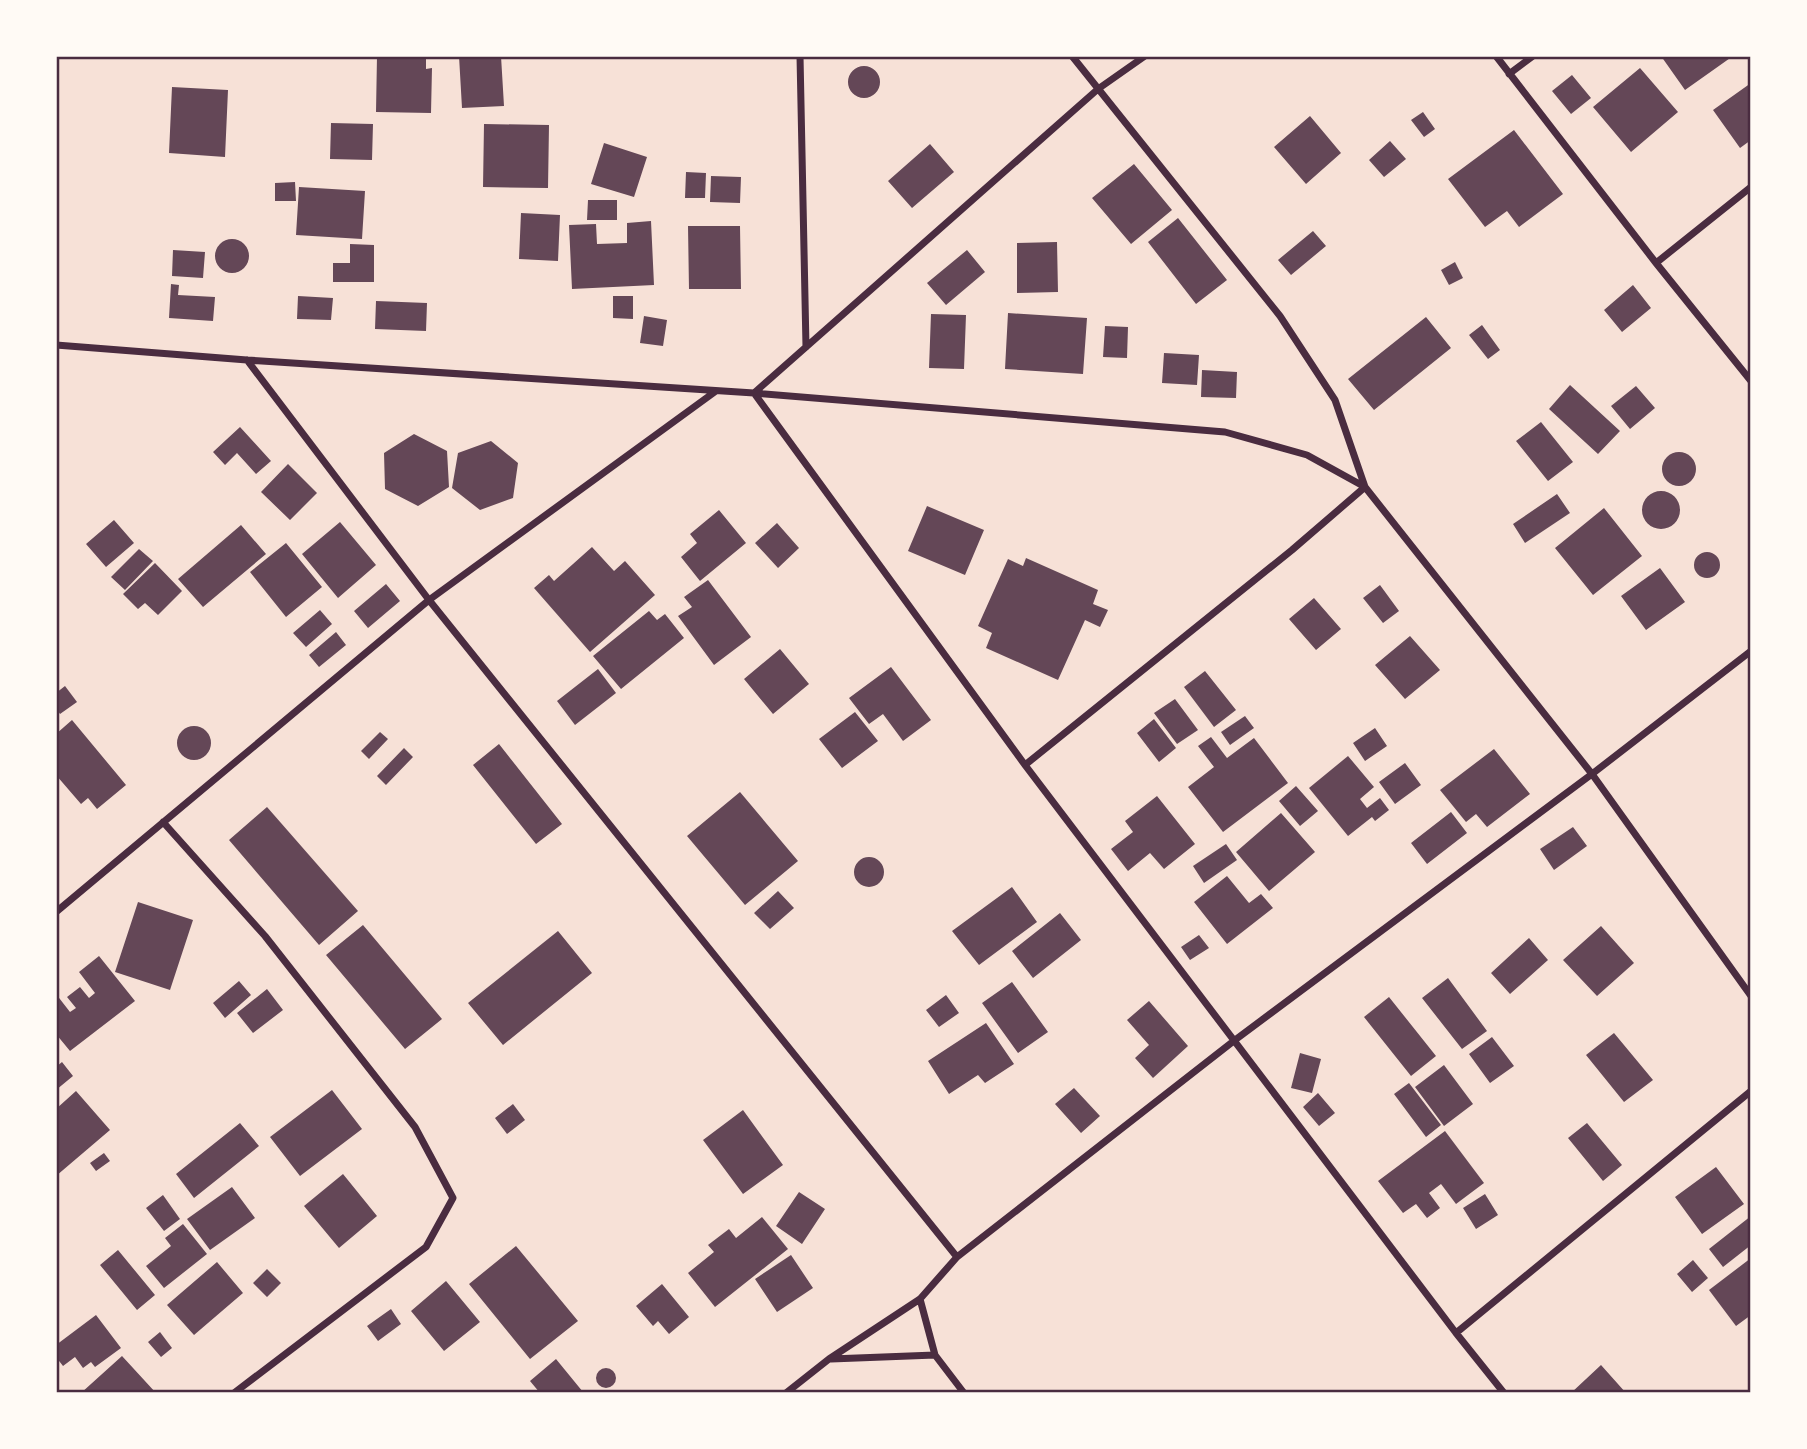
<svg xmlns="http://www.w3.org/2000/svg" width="1807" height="1449" viewBox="0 0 1807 1449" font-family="'Libre Baskerville',serif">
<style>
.building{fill:#644757}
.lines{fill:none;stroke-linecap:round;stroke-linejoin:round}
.minor{stroke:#4a2c40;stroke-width:7}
.neatline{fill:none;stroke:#4a2c40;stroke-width:2.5}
</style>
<rect width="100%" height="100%" fill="#f7e1d7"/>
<!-- building -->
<path class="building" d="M377 56H426V69L432 68 431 113 376 112Z
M459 56H501L504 106 462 108Z
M1661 56H1733L1685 90Z
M848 82a16 16 0 1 1 32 0a16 16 0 1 1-32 0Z
M1640 68 1678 112 1631 152 1593 107Z
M1572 75 1591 98 1571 114 1552 91Z
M1751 83V140L1740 148 1713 110Z
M172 87 228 90 225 157 169 153Z
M1423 112 1435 129 1424 137 1411 120Z
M1310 116 1341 153 1306 184 1274 147Z
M331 123 373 124 372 160 330 159Z
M484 124 549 125 548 188 483 187Z
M1514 130 1563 194 1519 227 1507 211 1485 227 1448 179Z
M1390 141 1406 159 1384 177 1369 160Z
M604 143 647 157 634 197 591 184Z
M930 144 954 172 912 208 888 181Z
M1134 164 1172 210 1131 244 1092 198Z
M686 172 706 173 705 198H685Z
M711 176 741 177 740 203 710 202Z
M295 182 296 201H275V183Z
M299 187 365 191 362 239 296 235Z
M588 200H617V220H587Z
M521 213 560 215 558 261 519 259Z
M1178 218 1227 280 1196 304 1148 242Z
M651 221 654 285 572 289 569 225 596 224 597 244 627 243V223Z
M688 226H740L741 289H689Z
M1313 231 1326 246 1291 275 1278 260Z
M215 256a17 17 0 1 1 34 0a17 17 0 1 1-34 0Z
M1057 242 1058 292 1017 293V243Z
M350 244 374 245V282H333V263H350Z
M173 250 205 252 203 278 172 276Z
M967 250 985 272 946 305 927 283Z
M1455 262 1463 278 1449 285 1441 270Z
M171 284 179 285 178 295 215 297 213 321 169 318Z
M1633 285 1651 308 1622 332 1604 310Z
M298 296 333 298 331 320 297 319Z
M613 296H633V319L613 318Z
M376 301 427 303 426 331 375 329Z
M1008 313 1087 318 1083 374 1005 369Z
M931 314 966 315 964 369 929 368Z
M644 316 667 320 663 346 640 343Z
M1426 317 1451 348 1374 410 1348 379Z
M1482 325 1500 350 1488 359 1469 335Z
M1105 326 1128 327 1127 358 1103 357Z
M1164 353 1199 355 1197 385 1162 383Z
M1202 370 1237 372 1236 398 1201 397Z
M1570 385 1620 431 1598 454 1549 409Z
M1636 386 1655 408 1630 429 1611 406Z
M1541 422 1573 462 1548 481 1516 441Z
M240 427 271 461 256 474 237 453 225 465 213 452Z
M414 434 447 451 449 487 418 506 385 489 384 453Z
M491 441 518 463 513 498 480 510 452 488 458 453Z
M1662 469a17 17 0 1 1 34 0a17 17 0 1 1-34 0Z
M288 464 317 493 290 520 261 492Z
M1642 510a19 19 0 1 1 38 0a19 19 0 1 1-38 0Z
M1557 494 1570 513 1525 543 1513 524Z
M927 506 984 530 965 575 908 551Z
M1604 508 1642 556 1593 595 1555 548Z
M719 510 746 543 700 581 681 557 697 543 690 534Z
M114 520 134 543 106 567 86 544Z
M340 522 376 565 338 598 302 554Z
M777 523 799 548 778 568 755 543Z
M241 525 266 554 203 607 178 579Z
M286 543 322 587 286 617 250 572Z
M592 547 614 571 625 561 655 595 590 652 534 588 549 575 554 581Z
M139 549 153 561 125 590 111 577Z
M1694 565a13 13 0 1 1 26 0a13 13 0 1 1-26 0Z
M1026 558 1098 590 1093 604 1108 610 1100 627 1085 620 1058 680 986 648 992 633 978 626 1008 559 1023 566Z
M155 563 182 591 158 615 145 603 138 609 123 594Z
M1660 568 1685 602 1646 630 1621 596Z
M708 580 751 637 714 665 678 616 692 607 684 597Z
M386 584 400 601 368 628 354 611Z
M1380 585 1399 611 1383 623 1363 598Z
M1314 598 1341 629 1316 650 1289 619Z
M320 610 332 624 306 647 293 633Z
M649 611 657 620 665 614 684 638 621 689 593 656Z
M336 632 346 645 319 667 309 655Z
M1410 636 1440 670 1405 699 1375 665Z
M780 649 809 684 773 714 744 679Z
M891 667 931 720 903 741 883 714 869 724 849 698Z
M598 669 616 693 575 725 557 701Z
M1205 671 1236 710 1214 727 1184 687Z
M65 686 77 702 60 714 56 708V693Z
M1175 699 1198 730 1177 744 1154 713Z
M855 712 878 741 842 768 819 739Z
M1245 716 1254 728 1230 745 1221 732Z
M1154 719 1176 748 1159 762 1137 733Z
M72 720 126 785 97 809 88 798 81 804 56 775V734Z
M177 743a17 17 0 1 1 34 0a17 17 0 1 1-34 0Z
M1375 728 1387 746 1365 761 1353 743Z
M380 732 388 739 369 759 361 751Z
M1211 737 1227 758 1254 738 1288 783 1223 832 1188 787 1214 767 1198 746Z
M499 744 562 824 536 844 473 765Z
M404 748 413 757 386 785 377 776Z
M1494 749 1530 794 1487 827 1476 814 1466 822 1440 790Z
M1348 756 1374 787 1360 799 1367 808 1380 798 1389 810 1375 821 1372 817 1348 836 1309 788Z
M1405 763 1421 785 1395 804 1379 782Z
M1296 786 1318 811 1300 826 1279 801Z
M740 792 798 861 745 905 687 836Z
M1157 796 1195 844 1164 869 1150 853 1128 871 1111 849 1133 832 1125 821Z
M267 807 358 911 319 945 229 840Z
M1451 812 1467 833 1427 864 1411 843Z
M1281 813 1315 852 1269 891 1236 852Z
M1573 827 1587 846 1554 870 1540 849Z
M1226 844 1237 860 1204 883 1193 866Z
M854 872a15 15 0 1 1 30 0a15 15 0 1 1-30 0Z
M1227 876 1249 903 1261 894 1273 908 1227 944 1194 902Z
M1012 887 1037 922 979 965 952 931Z
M778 891 794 908 770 929 754 913Z
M138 902 193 920 170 990 115 972Z
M1060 913 1081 940 1033 978 1012 951Z
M363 925 442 1019 405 1049 326 955Z
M1601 926 1634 963 1597 996 1563 960Z
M558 931 592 973 503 1045 468 1003Z
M1199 935 1209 948 1190 960 1181 947Z
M1529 938 1548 960 1510 994 1491 973Z
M99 956 135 1001 70 1051 56 1034V994L70 1012 76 1008 67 997 80 987 89 998 95 993 79 972Z
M1448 978 1487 1031 1462 1049 1422 998Z
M239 981 251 995 225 1018 213 1003Z
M1012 982 1048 1032 1018 1053 982 1003Z
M267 989 283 1010 253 1033 237 1013Z
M946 995 959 1013 939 1027 926 1010Z
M1389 997 1436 1056 1411 1076 1364 1017Z
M1149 1001 1188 1046 1153 1078 1135 1058 1149 1045 1127 1020Z
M986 1023 1014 1064 985 1083 978 1075 949 1094 928 1061Z
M1614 1033 1653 1080 1624 1102 1586 1055Z
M1492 1037 1514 1066 1490 1083 1469 1054Z
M1300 1053 1321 1059 1312 1093 1291 1088Z
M62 1062 73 1076 56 1090V1067Z
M1444 1065 1473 1104 1444 1126 1415 1087Z
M1409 1083 1441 1125 1426 1137 1394 1094Z
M1074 1088 1100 1116 1081 1133 1055 1104Z
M332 1090 362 1129 300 1176 270 1137Z
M76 1091 110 1130 56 1176V1109Z
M1318 1093 1335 1113 1319 1126 1303 1107Z
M513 1104 525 1120 507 1134 495 1118Z
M743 1110 783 1165 743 1194 703 1140Z
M240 1123 259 1146 194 1198 176 1174Z
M1587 1123 1622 1165 1603 1181 1568 1138Z
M1445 1131 1484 1183 1456 1204 1441 1184 1429 1193 1440 1208 1427 1218 1416 1204 1403 1213 1378 1181Z
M104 1153 110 1161 96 1171 90 1163Z
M1716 1167 1744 1204 1702 1234 1675 1197Z
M343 1174 377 1216 339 1248 304 1206Z
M232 1187 255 1218 210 1250 187 1219Z
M799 1192 825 1209 802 1244 776 1226Z
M1485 1194 1498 1215 1476 1229 1463 1208Z
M163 1195 180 1219 164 1231 146 1208Z
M1751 1216V1245L1723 1267 1709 1249Z
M762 1217 788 1249 715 1307 688 1273 714 1252 708 1245 729 1229 736 1238Z
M183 1224 207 1254 164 1288 146 1266 171 1246 165 1238Z
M516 1246 578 1321 530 1359 469 1284Z
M118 1250 155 1295 137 1310 100 1265Z
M791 1255 813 1288 777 1312 755 1279Z
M1751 1258V1315L1736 1326 1709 1290Z
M1693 1260 1708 1278 1692 1292 1677 1274Z
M217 1262 243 1293 194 1335 167 1305Z
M267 1269 281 1283 267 1297 253 1283Z
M446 1281 480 1322 444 1351 411 1311Z
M662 1284 689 1317 669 1334 658 1321 653 1326 636 1306Z
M391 1309 401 1324 378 1341 367 1326Z
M96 1315 121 1348 95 1367 91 1362 83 1368 75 1357 63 1366 56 1357V1345Z
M160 1332 172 1348 161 1357 148 1342Z
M122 1356 156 1393H81Z
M556 1359 583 1392 582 1393H540L530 1381Z
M1601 1365 1626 1393H1571Z
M596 1378a10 10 0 1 1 20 0a10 10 0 1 1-20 0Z"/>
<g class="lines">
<!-- minor -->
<path class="minor" d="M800 56 806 347
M1496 56 1656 263 1751 381
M1509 74 1533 56
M1656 263 1751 187
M56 345 247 360 754 393 1225 432 1307 455 1365 487 1592 774 1751 996
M247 360 429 600 957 1257
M754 393 1025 765 1456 1333 1504 1393
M754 393 1098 89 1145 56
M1025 765 1292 550 1365 487 1335 400 1280 316 1072 56
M163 822 265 936 415 1127 453 1198 426 1247 234 1393
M56 912 429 600 716 391
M920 1299 935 1355 964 1393
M1456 1333 1751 1091
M831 1359 935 1355
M786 1393 829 1359 920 1299 957 1257 1235 1040 1592 774 1751 651"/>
</g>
<!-- border -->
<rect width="1807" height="1449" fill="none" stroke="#fffaf5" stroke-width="116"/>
<rect x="58" y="58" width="1691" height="1333" class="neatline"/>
</svg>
